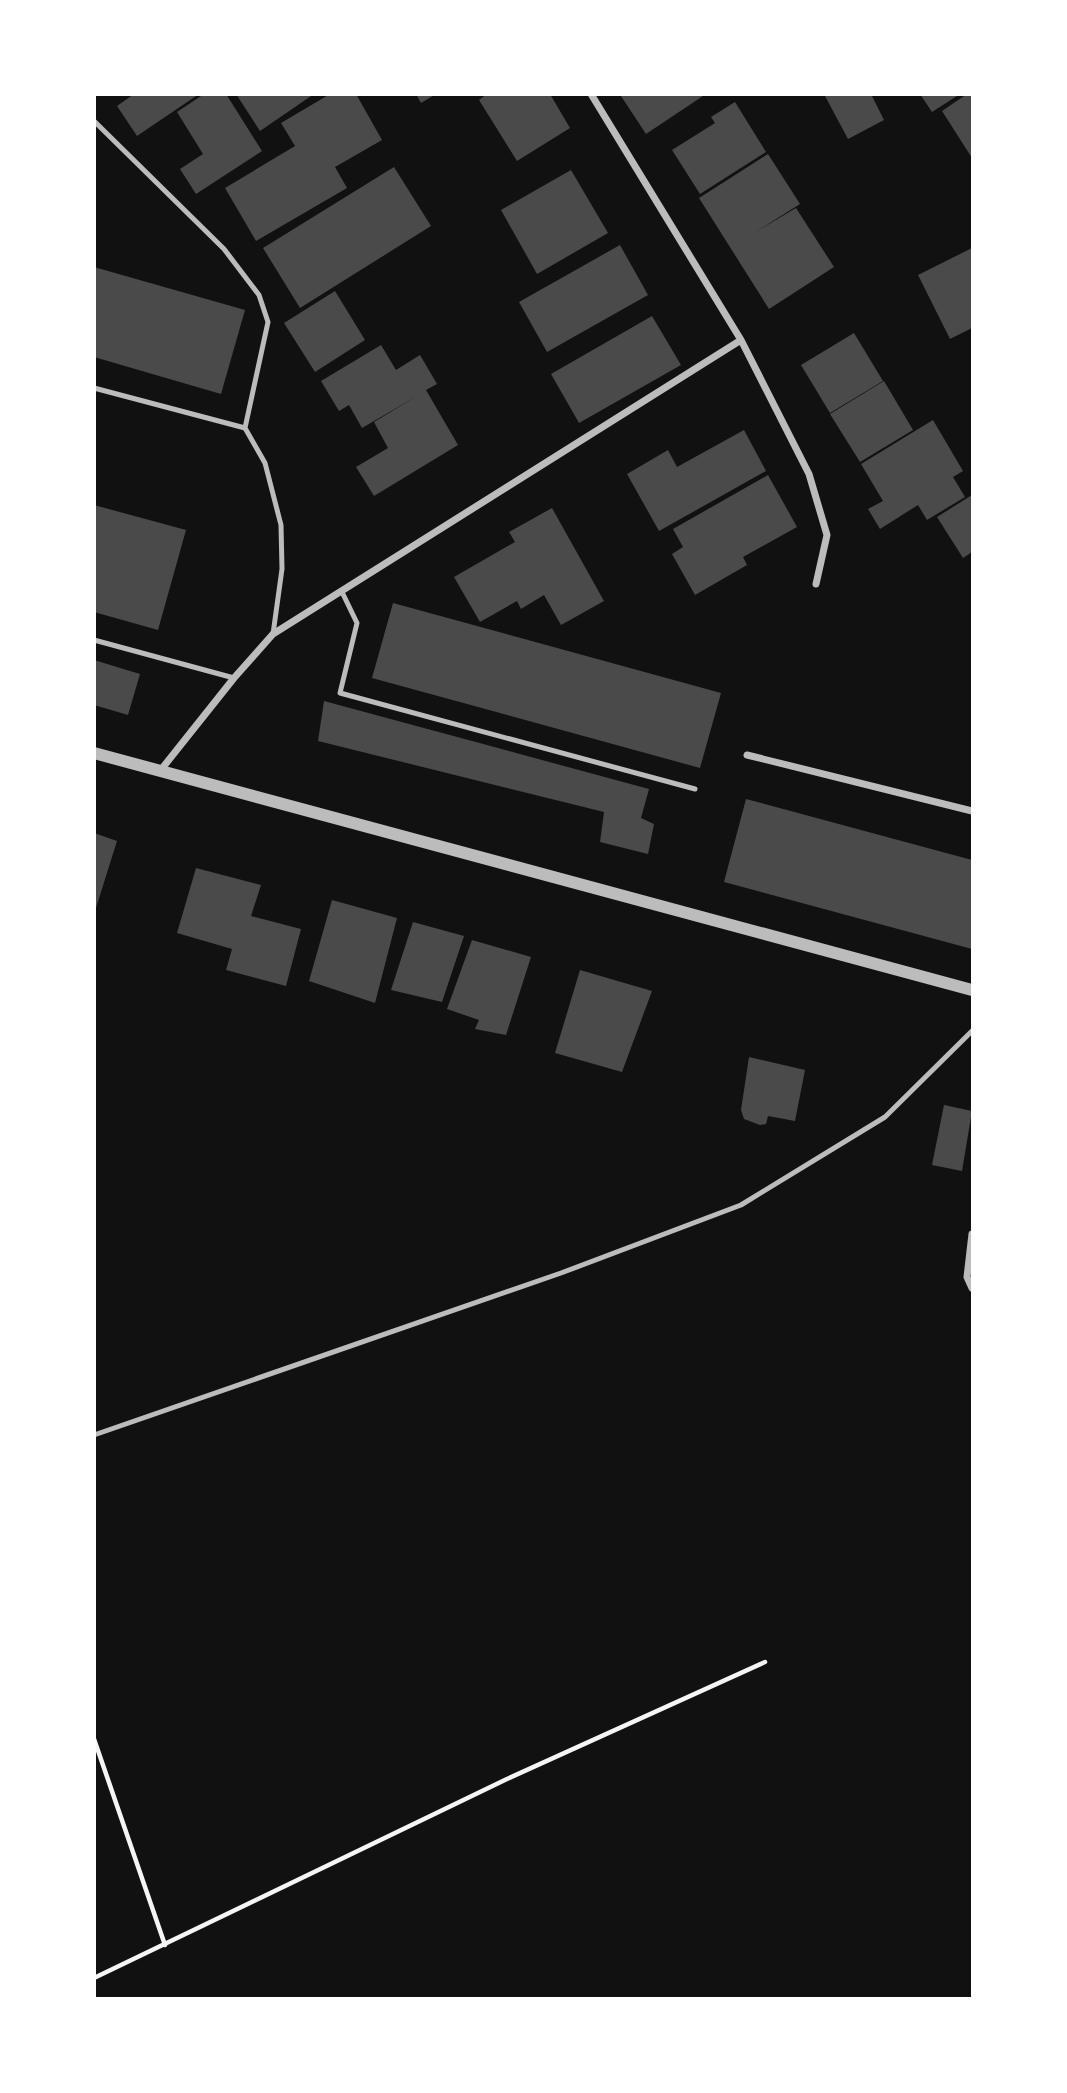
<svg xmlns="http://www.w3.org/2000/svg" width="1067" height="2093" viewBox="0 0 1067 2093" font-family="Helvetica,sans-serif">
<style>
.building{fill:#4a4a4a}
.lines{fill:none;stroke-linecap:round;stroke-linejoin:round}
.path{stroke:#f5f5f5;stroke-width:4.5}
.service{stroke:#bcbcbc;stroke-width:5}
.minor{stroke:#bcbcbc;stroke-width:7}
.tertiary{stroke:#bcbcbc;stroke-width:12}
</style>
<rect width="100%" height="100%" fill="#111"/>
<!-- building -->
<path class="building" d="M134 94H199L137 136 117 106Z
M204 94H226L262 151 196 194 180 169 203 154 177 112Z
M236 94H314L260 131Z
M330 94H356L382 140 335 167 347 188 256 241 225 188 295 146 281 123Z
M416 94H436L421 103Z
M487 94H550L570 128 517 161 479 100Z
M623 94H706L646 134 621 96Z
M828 94H871L884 120 848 139 825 96Z
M920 94H960L932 112Z
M967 94H972V158L942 111Z
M735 102 766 152 700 194 672 150 715 123 711 117Z
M768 154 800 204 754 233 796 208 834 267 769 309 699 198Z
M394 167 431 226 300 308 263 248Z
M571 170 608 233 537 274 501 210Z
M620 245 648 295 547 352 519 302Z
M972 248V328L950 339 918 275Z
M94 267 245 310 221 394 94 357Z
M335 291 365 340 315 372 284 323Z
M652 316 681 365 579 423 551 374Z
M854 333 883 381 830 413 801 365Z
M381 345 396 370 420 355 437 384 426 390 458 445 374 496 356 467 388 448 374 422 417 396 362 428 349 405 339 411 321 381Z
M884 381 913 430 860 462 830 414Z
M933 420 963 471 953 477 965 497 927 520 918 505 880 529 868 509 883 501 861 464Z
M744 430 766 471 659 531 627 474 668 450 677 467Z
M768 475 797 527 743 557 747 565 695 595 672 554 683 547 673 529Z
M972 495V552L963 558 937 517Z
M94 505 186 530 158 630 94 612Z
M552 508 604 601 561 625 544 595 521 609 517 601 480 622 454 577 515 542 509 532Z
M393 603 721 693 700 768 372 678Z
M94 660 140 674 128 715 94 705Z
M324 701 649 789 641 818 654 824 648 854 600 842 604 812 318 741Z
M746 799 972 860V949L724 882Z
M94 833 117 841 95 911H94Z
M196 868 261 885 251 916 301 929 286 986 226 970 232 949 177 933Z
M332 900 397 918 375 1003 309 981Z
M413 922 464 936 442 1002 391 990Z
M472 940 531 957 506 1035 475 1029 479 1020 447 1009Z
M580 970 652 991 622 1072 555 1053Z
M749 1057 805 1070 795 1121 768 1116 766 1124 760 1125 744 1119 741 1110Z
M944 1105 972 1111 962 1171 932 1165Z"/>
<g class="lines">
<!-- path -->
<path class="path" d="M94 1739 165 1945
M94 1978 507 1779 765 1662"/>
<!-- service -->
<path class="service" d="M94 121 224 249 259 295 268 322 245 428 265 463 281 525 282 569 273 634
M94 388 245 428
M342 592 357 623 340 693 695 789
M94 640 234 678
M94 1435 561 1273 741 1205 885 1117 972 1031"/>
<!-- minor -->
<path class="minor" d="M591 94 741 340 809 474 827 535 816 584
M747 755 972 811
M160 771 234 678 273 634 741 340
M972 1234 967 1277 972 1288"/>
<!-- tertiary -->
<path class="tertiary" d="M94 753 972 990"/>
</g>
<!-- border -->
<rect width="1067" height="2093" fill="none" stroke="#ffffff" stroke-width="192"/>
</svg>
